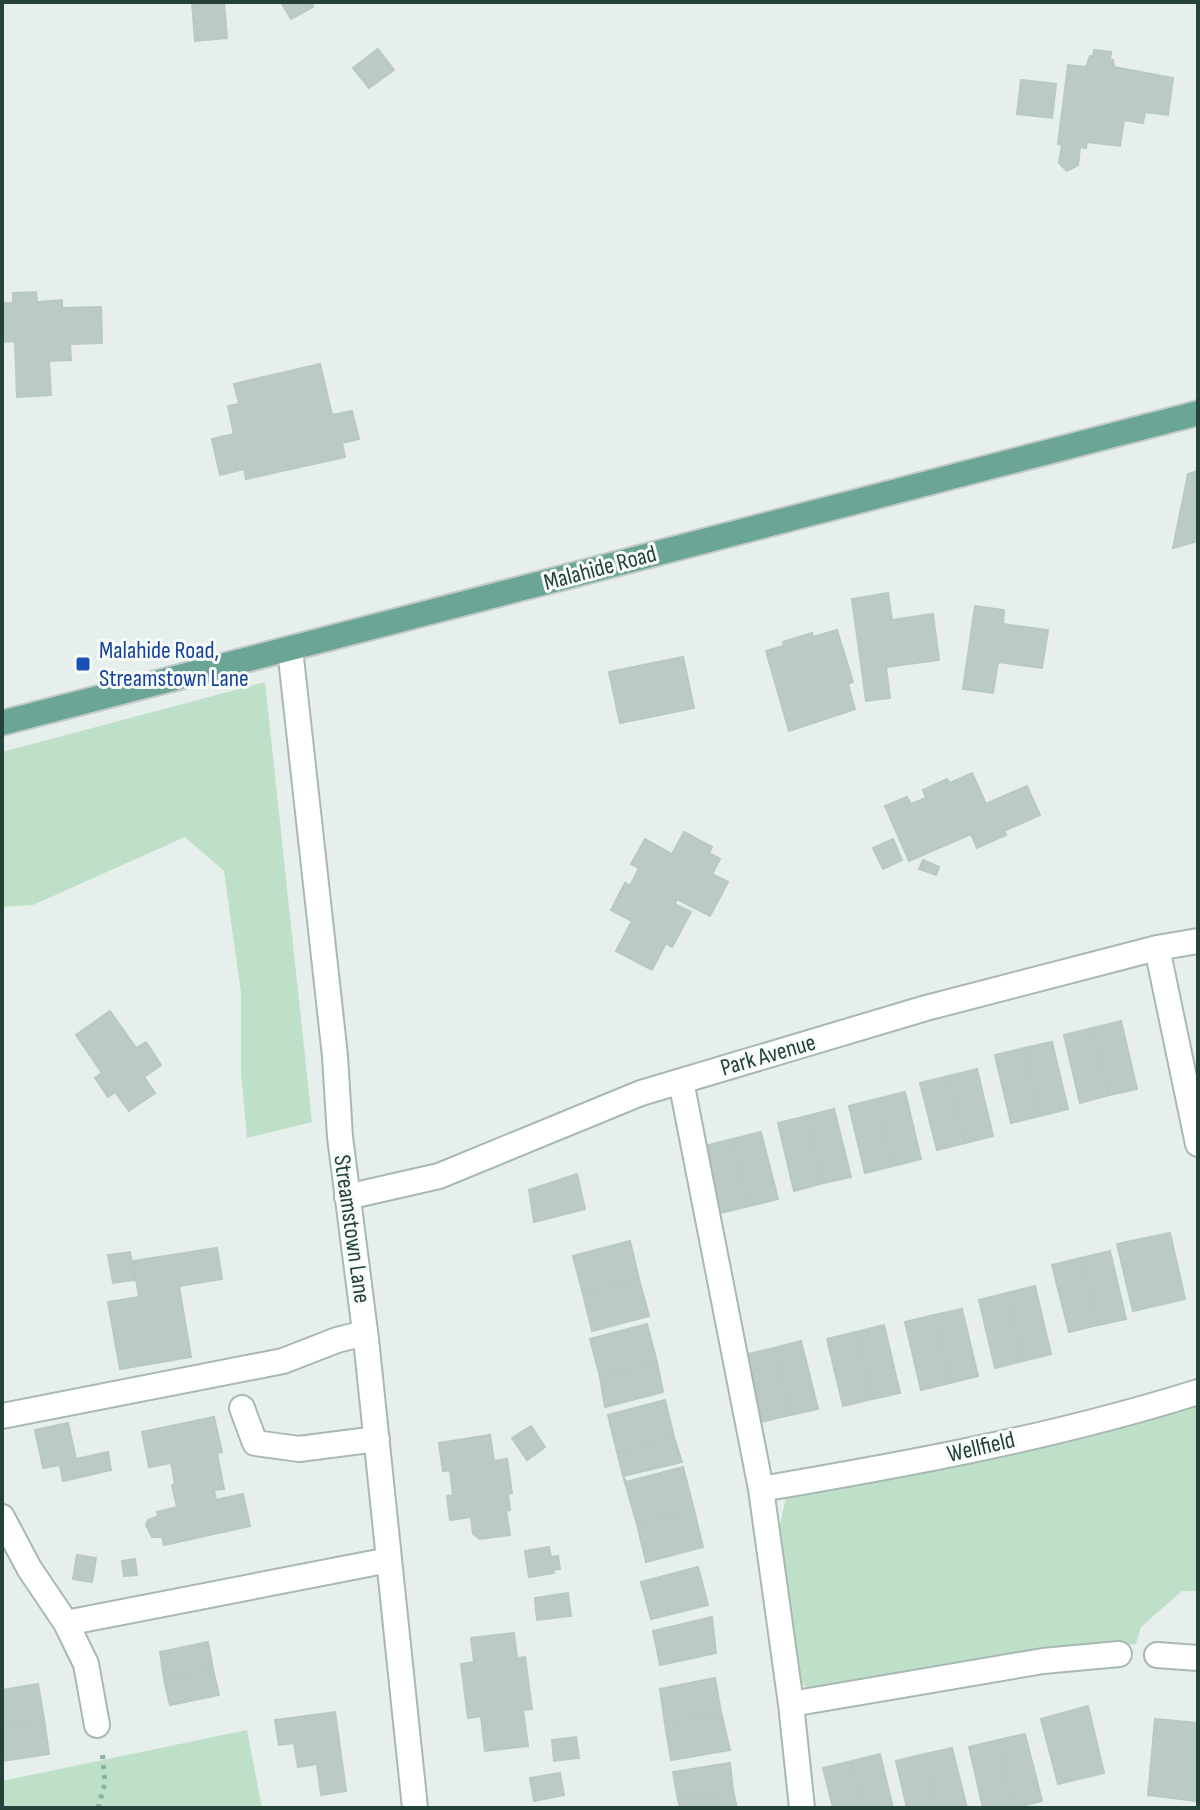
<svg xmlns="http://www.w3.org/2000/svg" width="1200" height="1810" viewBox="0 0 1200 1810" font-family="'Sofia Sans Condensed',sans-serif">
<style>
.green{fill:#bfe0c8}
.building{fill:#bbcac4;stroke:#b8c9c2;stroke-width:2}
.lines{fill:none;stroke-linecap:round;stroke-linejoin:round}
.minor-casing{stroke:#a8b8b2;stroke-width:28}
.major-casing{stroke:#c2cac8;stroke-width:28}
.path{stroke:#86b3a5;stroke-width:5;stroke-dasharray:4 6;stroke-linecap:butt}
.minor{stroke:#fff;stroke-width:24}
.major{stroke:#6aa596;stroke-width:24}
.transit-dot{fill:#1a4fb4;stroke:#f7fbf9;stroke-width:3}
.labels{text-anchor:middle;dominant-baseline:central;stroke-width:6;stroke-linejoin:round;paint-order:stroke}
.street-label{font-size:24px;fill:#24423a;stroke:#f7fbf9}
.transit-label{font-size:24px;fill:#164399;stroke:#f7fbf9;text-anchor:start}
</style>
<rect width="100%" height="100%" fill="#e6efeb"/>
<!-- green -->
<path class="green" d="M265 682 312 1122 247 1138 241 1073V993L224 871 185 837 33 905 2 907V752Z
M1198 1398V1591H1182L1141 1627 1136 1644 1021 1654 821 1699 795 1678 780 1525 787 1493Z
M247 1730 262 1808H2V1781Z"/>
<!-- building -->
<path class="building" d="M192 2H224L227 38 195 41Z
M281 2H312L313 7 291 19Z
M378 49 394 70 369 88 353 68Z
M1094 50 1111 52 1110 60H1113L1114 67 1173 78 1168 115 1145 112 1143 123 1124 120 1120 146 1087 142 1086 148 1080 147 1078 165 1067 171 1059 163 1062 145 1058 144 1068 65 1086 67 1090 56 1093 57Z
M1021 80 1056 84 1052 118 1017 114Z
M36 292 37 302 62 300V308L101 307 102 343 70 344 71 360 49 361 51 395 17 397 15 341 2 342V303H13V293Z
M320 364 332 415 352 411 359 439 342 443 345 457 246 479 244 469 220 475 212 439 234 434 228 406 239 404 234 384Z
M1198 471V541L1173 548 1188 474Z
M888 593 892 620 933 614 939 660 886 667 890 698 866 701 852 599Z
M975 606 1004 610 1003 624 1048 630 1042 668 998 662 993 693 963 689Z
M837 630 853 682 848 684 855 709 789 731 766 651 784 646 783 642 812 633 813 637Z
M683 657 694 708 620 723 609 672Z
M972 773 986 804 1027 786 1040 815 1004 831 1006 835 977 848 971 834 909 861 885 806 907 797 911 804 926 798 923 790 947 779 950 783Z
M684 832 712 847 709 853 720 859 712 874 728 882 710 916 677 899 675 904 691 912 672 947 666 943 652 970 616 951 632 921 611 910 625 883 630 886 639 868 631 864 645 839 672 854Z
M893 839 902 860 883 869 873 848Z
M923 860 939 867 936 875 919 869Z
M110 1011 136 1048 146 1042 161 1065 144 1077 155 1093 129 1111 115 1092 108 1097 95 1078 102 1073 76 1035Z
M1121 1021 1137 1089 1109 1095 1093 1028Z
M1093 1028 1109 1095 1080 1103 1064 1035Z
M1052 1042 1068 1109 1040 1116 1024 1048Z
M1024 1048 1040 1116 1011 1123 995 1055Z
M977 1069 993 1136 965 1143 949 1076Z
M949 1076 965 1143 937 1150 920 1083Z
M905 1092 921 1159 893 1166 877 1099Z
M877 1099 893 1166 865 1173 849 1106Z
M834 1109 851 1177 823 1183 807 1116Z
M807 1116 823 1183 794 1191 778 1123Z
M761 1132 778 1199 749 1206 733 1139Z
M733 1139 749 1206 721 1213 705 1146Z
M577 1174 585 1209 534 1222 529 1190Z
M1170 1233 1185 1299 1133 1311 1117 1244Z
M630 1241 639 1279 583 1294 573 1256Z
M217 1248 222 1279 179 1286 191 1357 120 1369 108 1302 139 1297 133 1261Z
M1110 1251 1126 1319 1098 1325 1081 1258Z
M130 1252 135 1280 113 1283 108 1255Z
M1081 1258 1098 1325 1069 1332 1052 1265Z
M639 1279 649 1316 592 1331 583 1294Z
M1035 1286 1051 1354 1023 1361 1007 1293Z
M1007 1293 1023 1361 995 1368 979 1300Z
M962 1309 978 1376 950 1383 934 1315Z
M934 1315 950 1383 921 1390 905 1322Z
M647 1324 657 1362 600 1377 590 1339Z
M884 1325 900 1393 872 1399 856 1332Z
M856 1332 872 1399 843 1406 827 1339Z
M801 1341 818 1409 790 1415 774 1348Z
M774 1348 790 1415 761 1422 744 1355Z
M657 1362 663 1392 605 1407 600 1377Z
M665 1400 674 1437 617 1452 608 1415Z
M214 1417 222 1452 217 1453 224 1489 214 1490 216 1500 243 1494 250 1526 164 1545 162 1537H152L146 1525 148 1520 158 1516 157 1512 177 1507 172 1485 175 1484 171 1463 149 1467 142 1432Z
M68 1423 76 1459 108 1452 111 1470 63 1481 60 1465 43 1468 35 1430Z
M531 1426 545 1447 527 1460 512 1438Z
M490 1435 494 1461 507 1459 512 1493 508 1494 510 1510 506 1511 510 1535 480 1539 473 1534 471 1517 450 1520 447 1496 453 1495 450 1470 443 1471 439 1443Z
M674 1437 682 1462 623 1476 617 1452Z
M683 1467 694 1510 637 1524 623 1476 626 1482Z
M694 1510 703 1547 646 1562 637 1524Z
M549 1547 551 1557 558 1556 560 1569 553 1570 554 1573 529 1577 525 1551Z
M77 1555 96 1558 92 1582 73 1579Z
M135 1559 137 1575 124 1576 122 1561Z
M698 1567 708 1605 651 1619 641 1582Z
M568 1593 571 1616 537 1620 535 1598Z
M712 1617 716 1653 660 1665 653 1631Z
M514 1633 517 1658 525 1657 532 1709 523 1710 528 1746 485 1751 481 1716 468 1718 461 1664 474 1662 471 1638Z
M208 1642 213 1669 164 1679 160 1652Z
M213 1669 219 1695 170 1705 164 1679Z
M715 1678 721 1712 665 1724 660 1689Z
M38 1684 44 1719 2 1726V1690Z
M1088 1706 1104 1773 1058 1784 1041 1719Z
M335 1712 346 1791 321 1795 317 1764 298 1767 294 1743 279 1745 275 1720Z
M721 1712 730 1750 671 1760 665 1724Z
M44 1719 49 1754 2 1761V1726Z
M1155 1719 1198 1723V1801L1148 1795Z
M1025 1734 1042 1801 1013 1808 998 1740Z
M576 1737 579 1758 554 1761 552 1740Z
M998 1740 1013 1808H983L969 1747Z
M952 1748 967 1808H937L925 1754Z
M880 1754 893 1808H864L852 1761Z
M925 1754 937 1808H907L896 1761Z
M852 1761 864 1808H833L823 1768Z
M730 1763 733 1791 678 1800 673 1772Z
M560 1773 564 1795 534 1801 530 1778Z
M733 1791 737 1808H680L678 1800Z"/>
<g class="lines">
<!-- minor casing -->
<g class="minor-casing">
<path id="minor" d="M290 649 335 1056 340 1137 366 1339 415 1808
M1157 948 1198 1144
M681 1081 761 1489
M347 1197 439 1176 641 1093 926 1008 1157 948 1198 941
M242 1408 255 1443 299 1449 377 1439
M2 1416 283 1361 337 1340 365 1333
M2 1517 29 1568 66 1623 86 1664 97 1725
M66 1623 389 1560
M1119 1654 1043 1661 791 1704 761 1489C908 1464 1055 1437 1198 1392
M1157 1655 1198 1658
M791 1704 802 1808"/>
</g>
<!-- major casing -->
<g class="major-casing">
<path id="major" d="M2 723 1198 413"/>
</g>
<!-- path -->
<path class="path" d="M98 1808 105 1783 102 1750"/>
<!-- minor -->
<use href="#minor" class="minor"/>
<!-- major -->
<use href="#major" class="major"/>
</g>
<!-- markers -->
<rect class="transit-dot" x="75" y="656" width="16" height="16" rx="4"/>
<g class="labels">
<!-- street labels -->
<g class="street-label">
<text transform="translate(600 568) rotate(-15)">Malahide Road</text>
<text transform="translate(768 1055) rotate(-16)">Park Avenue</text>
<text transform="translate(352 1229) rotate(82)">Streamstown Lane</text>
<text transform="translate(981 1447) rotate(-13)">Wellfield</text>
</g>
<!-- transit labels -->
<g class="transit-label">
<text x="99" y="650">Malahide Road,<tspan x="99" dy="28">Streamstown Lane</tspan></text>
</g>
</g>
<!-- border -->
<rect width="1200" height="1810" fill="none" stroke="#24423a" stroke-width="8"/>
</svg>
